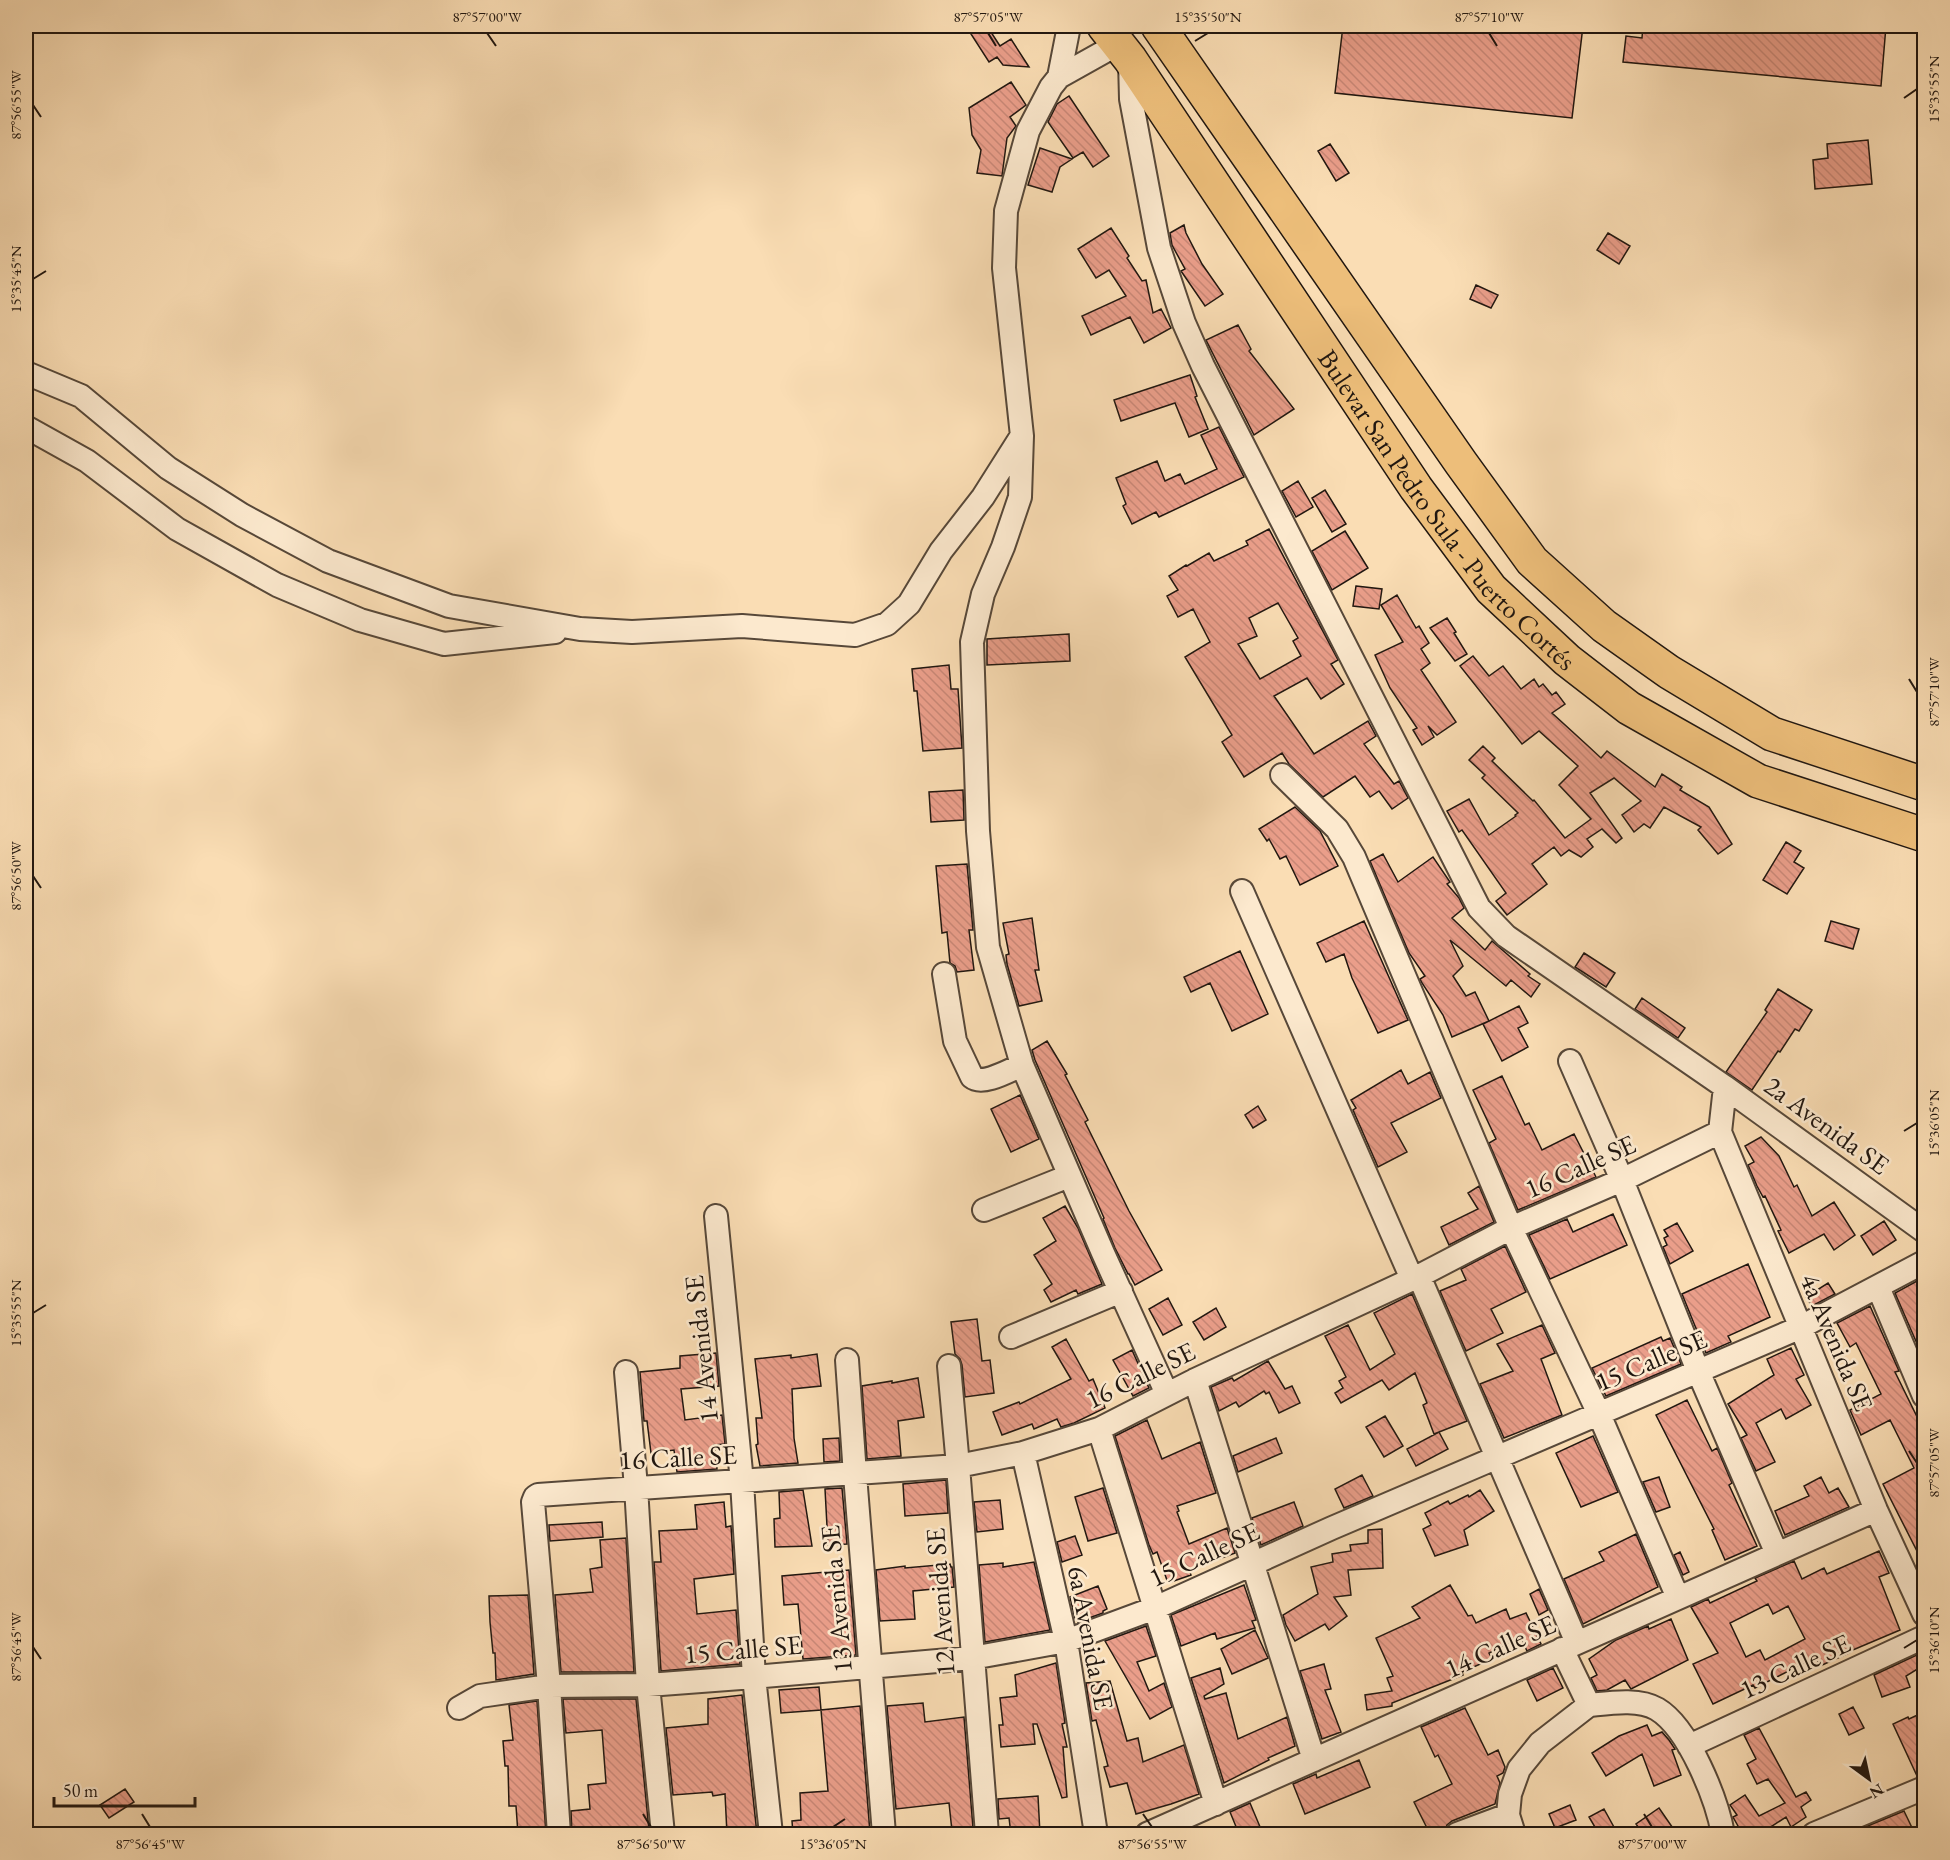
<svg xmlns="http://www.w3.org/2000/svg" width="1950" height="1860" viewBox="0 0 1950 1860" font-family="'EB Garamond',serif">
<style>
.building{fill:url(#building-back-hatch);stroke:#211710;stroke-width:1.5;fill-rule:evenodd}
.lines{fill:none;stroke-linecap:round;stroke-linejoin:round}
.street-casing{stroke:#574839;stroke-width:26}
.highway-casing{stroke:#211710;stroke-width:36}
.street{stroke:#fce9ce;stroke-width:22}
.highway{stroke:#edbe7a;stroke-width:33}
.ticks{fill:none;stroke:#211710;stroke-width:2}
.labels{text-anchor:middle;dominant-baseline:central;stroke-width:5;stroke-linejoin:round;paint-order:stroke}
.street-label{font-size:27px;fill:#211710;stroke:#fce9ce}
.neatline{fill:none;stroke:#211710;stroke-width:2}
.ticks-label{font-size:15px;text-anchor:middle;fill:#211710}
</style>
<defs>
<pattern id="building-back-hatch" width="6" height="6" patternUnits="userSpaceOnUse" patternTransform="scale(1.5)"><rect width="6" height="6" fill="#ea9e8a"/><path d="M-1 5l2 2M0 0l6 6M5-1l2 2" fill="none" stroke="#c88776"/></pattern>
</defs>
<rect width="100%" height="100%" fill="#faddb4"/>
<filter id="stains"><feTurbulence type="fractalNoise" baseFrequency=".00333" numOctaves="4"/><feColorMatrix values="0 0 0 0 .2 0 0 0 0 .09 0 0 0 0 .02 0 0 0 .5 -.17"/></filter>
<radialGradient id="worn" r=".72"><stop offset=".6" stop-color="#630" stop-opacity="0"/><stop offset="1" stop-color="#630" stop-opacity=".3"/></radialGradient>
<!-- building -->
<path class="building" d="M984 26H987L1000 46 1011 39 1029 67 1003 65 997 57 989 62 971 34Z
M1343 26H1583L1572 118 1335 93Z
M1643 26H1886L1881 86 1623 62 1626 36 1642 38Z
M1011 82 1026 105 1010 117 1016 126 1007 138 1002 176 977 173 981 150 972 135 969 108Z
M1069 96 1109 156 1093 167 1083 152 1073 158 1048 122 1057 104Z
M1868 140 1872 184 1815 189 1813 160 1828 158 1827 144Z
M1330 144 1349 173 1336 181 1318 151Z
M1040 148 1072 159 1060 167 1052 192 1028 185Z
M1184 225 1186 233 1202 264 1223 294 1205 306 1181 271 1185 269 1172 245 1170 233Z
M1111 228 1129 256 1127 258 1142 281 1146 280 1153 313 1161 309 1171 328 1144 343 1130 317 1091 335 1082 316 1126 296 1109 270 1096 278 1078 249Z
M1608 233 1630 246 1619 264 1597 250Z
M1476 285 1498 295 1491 308 1470 299Z
M1238 325 1251 349 1249 351 1294 409 1254 435 1206 340Z
M1190 375 1197 396 1195 397 1208 429 1189 437 1175 403 1121 421 1114 400Z
M1219 427 1244 477 1159 517 1156 512 1132 524 1123 506 1126 504 1116 478 1157 461 1165 481 1180 474 1185 484 1217 469 1201 435Z
M1298 481 1313 507 1296 517 1282 491Z
M1325 490 1346 524 1332 532 1312 498Z
M1269 529 1338 660 1331 664 1344 684 1321 699 1307 678 1274 696 1314 754 1368 721 1376 736 1364 744 1394 784 1399 781 1408 798 1392 809 1379 791 1370 797 1355 776 1323 797 1289 764 1282 753 1244 777 1222 742 1232 735 1185 657 1210 642 1193 609 1178 617 1167 596 1178 590 1169 576 1186 565 1187 566 1209 553 1214 561 1248 545 1246 541ZM1278 603 1298 638 1293 641 1301 656 1260 679 1238 644 1257 636 1249 618Z
M1345 531 1368 568 1332 590 1312 551Z
M1356 586 1382 589 1379 609 1353 606Z
M1397 595 1416 628 1419 626 1429 643 1421 649 1430 663 1421 670 1456 722 1437 735 1428 726 1434 737 1422 745 1413 730 1417 728 1390 688 1375 655 1403 642 1381 605Z
M1447 618 1456 632 1454 633 1467 654 1455 661 1430 628Z
M1069 634 1070 661 987 665V639Z
M1473 656 1489 676 1503 666 1521 689 1534 679 1539 687 1543 684 1552 695 1556 692 1565 704 1552 713 1587 745 1601 758 1607 751 1655 787 1662 774 1682 787 1680 790 1709 807 1732 844 1718 854 1698 830 1701 827 1664 807 1650 828 1644 824 1634 832 1622 815 1641 801 1614 778 1590 793 1622 838 1616 843 1602 829 1587 839 1593 847 1581 857 1569 850 1561 856 1554 847 1532 864 1547 884 1507 915 1496 901 1506 893 1462 830 1459 832 1447 811 1469 799 1489 835 1516 816 1515 815 1518 813 1482 778 1485 775 1469 760 1483 746 1495 758 1492 761 1533 801 1534 800 1565 838 1591 819 1559 785 1578 766 1539 731 1522 744 1460 666Z
M949 665 951 689H958L962 748 923 751 917 691H914L912 669Z
M963 790 964 820 931 822 929 792Z
M1295 807 1320 831 1338 866 1300 885 1286 856 1280 859 1269 839 1267 841 1259 829Z
M1786 842 1801 851 1794 862 1804 868 1787 894 1763 880Z
M1383 854 1398 882 1433 857 1450 882 1447 884 1459 898 1464 908 1452 918 1485 950 1492 941 1530 974 1528 976 1540 984 1531 997 1511 980 1506 986 1450 940 1463 966 1453 976 1466 996 1475 992 1489 1021 1452 1037 1443 1015 1422 983 1420 979 1425 976 1409 953 1370 861Z
M967 864 973 930H969L974 970 957 972 955 966 950 963 947 932 942 933 936 866Z
M1032 918 1039 970H1035L1042 1001 1019 1006 1007 964 1006 955 1009 954 1003 923Z
M1364 921 1408 1020 1378 1033 1352 978 1344 954 1326 962 1317 943Z
M1831 921 1859 929 1853 949 1825 941Z
M1240 951 1268 1014 1232 1031 1210 983 1191 992 1184 977Z
M1584 953 1615 973 1606 987 1575 967Z
M1778 989 1812 1010 1799 1031 1795 1029 1780 1052 1778 1051 1752 1090 1726 1072 1767 1012 1765 1010Z
M1642 998 1685 1028 1678 1038 1635 1009Z
M1519 1006 1528 1023 1518 1028 1528 1047 1502 1061 1483 1024Z
M1047 1041 1067 1074 1065 1075 1088 1120 1085 1122 1129 1211 1162 1270 1135 1285 1129 1274H1128L1115 1248 1103 1219 1104 1218 1035 1060 1032 1050Z
M1401 1070 1408 1084 1430 1072 1441 1098 1391 1123 1407 1152 1378 1167 1353 1110 1356 1108 1351 1100Z
M1502 1076 1525 1125 1529 1123 1542 1150 1574 1134 1596 1177 1518 1210 1489 1143 1496 1139 1473 1090Z
M1020 1095 1039 1139 1011 1152 991 1109Z
M1258 1106 1266 1120 1253 1128 1245 1115Z
M1761 1137 1779 1156 1794 1187 1797 1185 1812 1216 1834 1202 1855 1235 1834 1250 1824 1234 1789 1253 1778 1231 1781 1230 1765 1196 1763 1197 1757 1186 1748 1165 1754 1162 1745 1146Z
M1479 1186 1494 1222 1449 1245 1441 1227 1478 1209 1468 1193Z
M1065 1206 1078 1228 1102 1284 1078 1294 1076 1290 1051 1302 1044 1290 1052 1284 1034 1255 1056 1241 1043 1218Z
M1613 1214 1627 1245 1550 1279 1529 1235 1567 1219 1573 1232Z
M1884 1221 1896 1240 1873 1255 1861 1236Z
M1677 1223 1693 1251 1670 1264 1663 1247 1667 1245 1664 1238 1668 1236 1664 1230Z
M1505 1246 1526 1292 1491 1309 1503 1333 1466 1351 1440 1291 1466 1280 1461 1269Z
M1748 1264 1770 1317 1728 1336 1731 1342 1706 1353 1682 1294Z
M1917 1281 1924 1292V1342L1918 1346 1895 1293Z
M1828 1283 1835 1294 1812 1306 1806 1297Z
M1412 1294 1467 1421 1434 1434 1423 1405 1427 1403 1415 1373 1389 1390 1382 1380 1341 1403 1335 1393 1343 1388 1339 1381 1346 1377 1325 1336 1348 1325 1370 1370 1395 1354 1374 1313Z
M1168 1298 1182 1325 1163 1335 1149 1309Z
M1870 1306 1899 1371 1895 1372 1924 1431V1565L1883 1484 1914 1468 1890 1420 1861 1435 1850 1410 1881 1394 1856 1343 1850 1347 1837 1323Z
M1216 1308 1226 1327 1204 1340 1193 1322Z
M977 1319 982 1361 990 1360 994 1393 965 1397 962 1365 960 1359 955 1354 951 1322Z
M1542 1325 1555 1353 1541 1359 1562 1415 1504 1438 1480 1384 1513 1371 1497 1344Z
M1661 1337 1663 1341 1670 1338 1681 1364 1606 1396 1592 1368Z
M1066 1339 1089 1381 1093 1379 1105 1408 1074 1423 1061 1427 1057 1419 1034 1429 1032 1424 1002 1435 993 1412 1019 1402 1020 1404 1071 1379 1052 1347Z
M1791 1348 1804 1375 1796 1379 1811 1405 1786 1419 1781 1409 1756 1423 1775 1462 1756 1471 1741 1438 1747 1435 1728 1404 1774 1375 1767 1359Z
M1132 1350 1149 1388 1133 1396 1113 1360Z
M716 1353 719 1386 681 1389 685 1420 722 1415 725 1444 714 1445 717 1469 677 1472 674 1450 651 1453 647 1421H644L640 1372 680 1368V1356Z
M817 1354 821 1386 792 1389 794 1438 798 1463 760 1466 756 1445 758 1444 756 1418H762L755 1359 791 1355V1358Z
M1268 1361 1285 1389 1292 1386 1300 1403 1279 1413 1269 1392 1266 1394 1264 1391 1239 1407 1236 1402 1219 1411 1211 1387 1232 1378 1234 1381Z
M918 1378 924 1417 898 1421 901 1456 867 1459 862 1386 892 1381V1383Z
M1687 1400 1712 1451 1717 1448 1732 1483 1729 1485 1757 1546 1725 1560 1712 1530 1714 1529 1656 1415Z
M1385 1416 1403 1446 1384 1457 1366 1427Z
M1147 1420 1162 1459 1200 1442 1216 1493 1177 1506 1179 1511 1177 1512 1189 1544 1227 1528 1235 1553 1189 1570 1191 1575 1168 1583 1157 1552 1153 1554 1149 1545 1115 1436Z
M1439 1432 1448 1449 1416 1466 1407 1449Z
M1593 1436 1618 1492 1581 1507 1556 1453Z
M839 1438 840 1461 824 1462 823 1439Z
M1276 1438 1282 1453 1238 1472 1233 1456Z
M1362 1475 1373 1496 1344 1508 1335 1489Z
M1659 1477 1670 1507 1656 1512 1643 1482Z
M1821 1477 1829 1493 1838 1488 1849 1507 1785 1535 1775 1511 1809 1496 1804 1486Z
M946 1480 948 1513 905 1516 903 1484Z
M842 1488 847 1544 828 1545 825 1489Z
M1103 1488 1117 1533 1088 1541 1075 1497Z
M803 1490 812 1546 775 1547 774 1519 780 1518 779 1492Z
M1480 1490 1494 1511 1464 1530 1468 1545 1435 1556 1423 1529 1431 1525 1425 1513 1448 1501 1450 1504 1468 1495 1469 1497Z
M1000 1500 1003 1529 977 1532 974 1502Z
M724 1502 726 1527 731 1526 734 1574 694 1579 697 1614 736 1610 740 1664 661 1671 654 1562H661L659 1531 697 1529 695 1505Z
M1294 1502 1303 1526 1261 1545 1252 1518Z
M602 1522 603 1537 550 1541 549 1525Z
M1382 1529 1383 1568 1348 1570 1351 1595 1334 1597 1347 1616 1329 1630 1325 1624 1295 1641 1286 1625 1283 1615 1318 1594 1311 1567 1333 1562 1332 1554 1351 1551 1350 1545 1368 1543V1530Z
M1636 1534 1658 1587 1583 1624 1564 1579 1604 1561 1599 1552Z
M1075 1536 1082 1555 1062 1562 1057 1542Z
M626 1538 634 1672H561L555 1595 593 1592 590 1569 602 1567 600 1540Z
M1879 1551 1889 1573 1879 1577 1900 1630 1848 1652 1849 1653 1820 1666 1816 1657 1755 1688 1753 1685 1713 1704 1693 1664 1718 1653 1691 1607 1708 1599 1710 1603 1757 1581 1755 1578 1794 1561 1802 1579 1824 1568 1827 1574ZM1768 1604 1773 1614 1788 1606 1805 1639 1765 1660 1760 1650 1746 1657 1730 1623Z
M1680 1552 1689 1572 1683 1575 1674 1555Z
M1034 1562 1050 1630 985 1642 979 1565 1003 1563V1567Z
M950 1564 951 1567H952L954 1587 913 1591 915 1619 880 1621 876 1570 905 1566V1568Z
M849 1570 856 1655 803 1659 798 1604 784 1605 782 1576Z
M1244 1585 1256 1620 1252 1621 1255 1628 1217 1639 1215 1633 1181 1646 1171 1615Z
M1450 1585 1468 1616 1472 1615 1476 1623 1506 1609 1510 1619 1526 1613 1541 1644 1527 1651 1521 1638 1489 1653 1492 1659 1462 1672 1463 1675 1392 1703V1706L1367 1710 1365 1695 1392 1691 1387 1678 1393 1676 1376 1638 1420 1618 1412 1607Z
M1098 1586 1107 1609 1103 1611V1613L1078 1622 1076 1618 1075 1619 1070 1597Z
M1539 1589 1548 1610 1539 1615 1530 1594Z
M528 1595 534 1674 496 1680 495 1653H493L490 1622 489 1596Z
M1671 1619 1688 1660 1631 1689 1625 1680 1607 1690 1597 1691 1591 1678 1597 1675 1589 1659 1616 1640 1648 1626 1649 1629Z
M1146 1626 1156 1656 1137 1662 1149 1691 1164 1683 1172 1707 1150 1719 1105 1641Z
M1255 1630 1268 1658 1232 1674 1221 1649Z
M1921 1653 1924 1660V1665L1906 1676 1910 1687 1882 1697 1874 1675Z
M1056 1663 1065 1723 1062 1724 1067 1747H1063L1067 1797 1062 1798 1037 1724H1033L1035 1744 1001 1747 999 1725H1003L1000 1698 1017 1696 1015 1675Z
M1324 1664 1331 1689 1325 1690 1341 1732 1322 1739 1300 1671Z
M1220 1668 1224 1684 1204 1696 1205 1699 1226 1693 1238 1739 1287 1717 1295 1746 1268 1758 1269 1760 1224 1783 1191 1678Z
M1553 1668 1563 1688 1537 1701 1527 1680Z
M1110 1681 1127 1741 1138 1738 1143 1762 1184 1745 1199 1794 1171 1804 1136 1814 1127 1783 1110 1787 1104 1767 1108 1766 1096 1720 1092 1721 1086 1683Z
M819 1687 821 1710 781 1713 779 1690Z
M742 1695 757 1834H727L725 1794 713 1796 712 1792 673 1795 666 1728 708 1724V1699Z
M563 1699H636L649 1830 612 1833V1834H572L571 1811 590 1809 588 1785 606 1783 602 1730 566 1733Z
M537 1701 546 1834H518L516 1806H509L508 1766H505L503 1741 513 1740 509 1705Z
M923 1703 925 1722 964 1717 973 1828 952 1831 949 1803 896 1809 887 1706Z
M860 1706 870 1833 853 1834H793L792 1821 801 1820 800 1793 828 1791 821 1710Z
M1853 1707 1864 1728 1849 1735 1839 1714Z
M1465 1708 1488 1755 1498 1750 1505 1767 1503 1773 1497 1776 1500 1783 1495 1804 1452 1821 1447 1825 1444 1833 1441 1834H1430L1414 1802 1452 1784 1438 1755 1435 1757 1421 1727Z
M1924 1712V1775L1917 1776 1893 1724 1908 1717 1909 1719Z
M1647 1725 1652 1736 1662 1732 1669 1740 1675 1749 1672 1750 1681 1775 1654 1786 1642 1754 1606 1776 1592 1753 1619 1736Z
M1759 1728 1796 1797 1806 1792 1811 1800 1801 1807 1806 1817 1791 1827 1786 1817 1760 1834H1736L1735 1827 1738 1826 1733 1817 1737 1815 1730 1805 1745 1795 1759 1816 1785 1803 1768 1779 1757 1784 1747 1764 1756 1759 1744 1735Z
M1359 1760 1370 1787 1305 1814 1293 1784 1316 1774 1317 1778Z
M125 1789 134 1802 109 1818 100 1805Z
M1038 1796 1040 1834H1011L1009 1818 999 1819 998 1799Z
M1250 1803 1263 1834H1239L1230 1812Z
M1570 1805 1576 1820 1555 1828 1549 1814Z
M1659 1808 1677 1834H1643L1636 1824Z
M1604 1809 1615 1829 1606 1834H1599L1589 1817Z
M1904 1811 1915 1834H1848Z"/>
<g class="lines">
<!-- street casing -->
<g class="street-casing">
<path id="street" d="M1118 44 1059 77 1051 87 1028 131 1006 211 1004 268 1022 436 1020 497 1003 547 983 594 972 642 978 831 988 947 1022 1065 1103 1253 1167 1394
M1130 61 1131 99 1159 248 1184 323 1203 366 1479 908 1506 936 1725 1087 1924 1231
M1059 77 1069 26
M26 373 81 396 168 468 242 515 328 561 449 606 580 629 632 632 742 626 855 635 887 624 909 604 941 551 983 497 1021 437
M26 427 87 461 177 529 277 585 360 620 444 644 555 632
M1282 775 1337 829 1354 857 1511 1228 1599 1414 1678 1598
M1242 891 1412 1279
M944 974 955 1041 972 1077C983 1086 1010 1070 1022 1065
M1570 1061 1622 1180 1698 1371 1777 1554
M1725 1087 1720 1132 1876 1510 1924 1614
M984 1210 1069 1176
M716 1216 742 1482 754 1677 771 1834
M1419 1276 1577 1643
M1878 1287 1924 1396
M1011 1337 1121 1291
M847 1360 855 1475 884 1834
M949 1366 958 1466 987 1834
M626 1372 636 1487 648 1685 663 1834
M1195 1380 1314 1760
M1099 1429 1216 1804
M1023 1453 1066 1641 1096 1834
M1562 1649 1589 1705C1609 1703 1639 1698 1657 1709 1689 1728 1717 1800 1723 1834
M459 1708 480 1696 549 1686 648 1685 754 1677 972 1658 1066 1641 1155 1608 1332 1528 1799 1328 1924 1262
M1689 1746 1924 1637
M559 1834 549 1686 533 1502 535 1497 538 1495 958 1466 1023 1453 1099 1429 1195 1380 1419 1276 1511 1228 1622 1180 1720 1132
M1147 1834 1876 1510
M1457 1834 1508 1815
M1514 1834 1508 1815 1510 1794 1519 1769 1540 1743 1589 1705
M1814 1834 1924 1788"/>
</g>
<!-- highway casing -->
<g class="highway-casing">
<g id="highway">
<path id="s1" d="M1104 26 1130 59 1416 488 1491 589 1567 660 1629 708 1758 781 1924 835"/>
<path d="M1158 26 1461 463 1532 561 1604 626 1669 672 1772 734 1924 784"/>
</g>
</g>
<!-- street -->
<use href="#street" class="street"/>
<!-- highway -->
<use href="#highway" class="highway"/>
</g>
<!-- ticks -->
<path class="ticks" d="M487 33 496 46M988 33 996 46M1489 33 1497 46M1195 41 1208 33M1904 98 1917 89M33 105 41 117M33 279 46 271M1909 679 1917 692M33 876 41 888M1904 1131 1917 1123M33 1313 46 1305M1909 1451 1917 1463M33 1647 41 1659M1904 1648 1917 1640M142 1814 150 1827M643 1814 651 1827M1143 1814 1152 1827M1644 1814 1652 1827M833 1827 845 1819"/>
<g class="labels">
<!-- street labels -->
<g class="street-label">
<text stroke="none"><textPath href="#s1" startOffset="594">Bulevar San Pedro Sula - Puerto Cortés</textPath></text>
<text transform="translate(1827 1125) rotate(36)">2a Avenida SE</text>
<text transform="translate(1580 1166) rotate(-24)">16 Calle SE</text>
<text transform="translate(1837 1342) rotate(67)">4a Avenida SE</text>
<text transform="translate(701 1349) rotate(-96)">14 Avenida SE</text>
<text transform="translate(1651 1360) rotate(-23)">15 Calle SE</text>
<text transform="translate(1140 1375) rotate(-26)">16 Calle SE</text>
<text transform="translate(678 1457) rotate(-3)">16 Calle SE</text>
<text transform="translate(1204 1554) rotate(-25)">15 Calle SE</text>
<text transform="translate(836 1599) rotate(-95)">13 Avenida SE</text>
<text transform="translate(940 1602) rotate(-94)">12 Avenida SE</text>
<text transform="translate(1091 1638) rotate(79)">6a Avenida SE</text>
<text transform="translate(1500 1646) rotate(-24)">14 Calle SE</text>
<text transform="translate(743 1649) rotate(-5)">15 Calle SE</text>
<text transform="translate(1795 1666) rotate(-25)">13 Calle SE</text>
</g>
</g>
<!-- margin -->
<rect width="1950" height="1860" fill="none" stroke="#faddb4" stroke-width="66"/>
<!-- north arrow -->
<g transform="translate(1869 1779) rotate(147)" stroke="#fce9ce" stroke-width="4.5" paint-order="stroke">
<path d="M0-4.5L10 22L0 15L-10 22Z" fill="#211710"/>
<text y="-9" font-size="16" font-weight="bold" text-anchor="middle" fill="#211710">N</text>
</g>
<!-- scale -->
<path d="M54 1797v9h141v-9" fill="none" stroke="#211710" stroke-width="3"/>
<text x="63" y="1797" font-size="18" fill="#211710" stroke="#fce9ce" stroke-width="4.5" paint-order="stroke">50 m</text>
<rect x="33" y="33" width="1884" height="1794" class="neatline"/>
<g class="ticks-label">
<text x="487" y="22">87°57'00"W</text>
<text x="988" y="22">87°57'05"W</text>
<text x="1208" y="22">15°35'50"N</text>
<text x="1489" y="22">87°57'10"W</text>
<text transform="translate(1934 89) rotate(-90)" y="5">15°35'55"N</text>
<text transform="translate(16 105) rotate(-90)" y="5">87°56'55"W</text>
<text transform="translate(16 279) rotate(-90)" y="5">15°35'45"N</text>
<text transform="translate(1934 692) rotate(-90)" y="5">87°57'10"W</text>
<text transform="translate(16 876) rotate(-90)" y="5">87°56'50"W</text>
<text transform="translate(1934 1123) rotate(-90)" y="5">15°36'05"N</text>
<text transform="translate(16 1313) rotate(-90)" y="5">15°35'55"N</text>
<text transform="translate(1934 1463) rotate(-90)" y="5">87°57'05"W</text>
<text transform="translate(1934 1640) rotate(-90)" y="5">15°36'10"N</text>
<text transform="translate(16 1647) rotate(-90)" y="5">87°56'45"W</text>
<text x="150" y="1849">87°56'45"W</text>
<text x="651" y="1849">87°56'50"W</text>
<text x="833" y="1849">15°36'05"N</text>
<text x="1152" y="1849">87°56'55"W</text>
<text x="1652" y="1849">87°57'00"W</text>
</g>
<rect width="100%" height="100%" filter="url(#stains)"/>
<rect width="100%" height="100%" fill="url(#worn)"/>
</svg>
